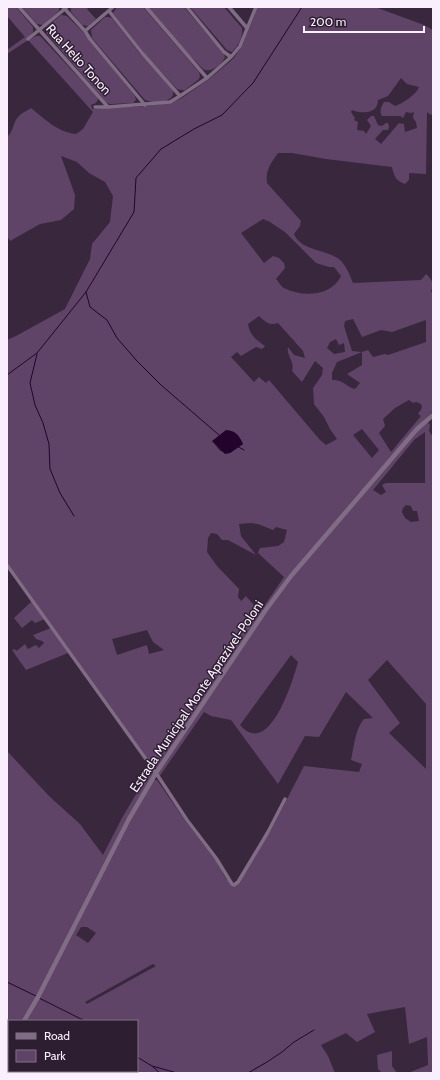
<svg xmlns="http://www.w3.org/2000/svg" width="440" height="1080" viewBox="0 0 440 1080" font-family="Cabin,sans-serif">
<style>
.green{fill:#604468;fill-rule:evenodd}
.water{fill:#23032c}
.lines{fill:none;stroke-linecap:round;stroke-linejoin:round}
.stream{stroke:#23032c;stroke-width:1}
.minor{stroke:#806d85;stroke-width:3.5}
.tertiary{stroke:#806d85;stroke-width:4.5}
.labels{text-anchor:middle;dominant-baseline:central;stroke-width:3;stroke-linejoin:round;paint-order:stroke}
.street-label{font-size:13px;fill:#faeffd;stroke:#2e1e32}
</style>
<rect width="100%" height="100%" fill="#38273d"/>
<!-- green -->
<path class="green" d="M7 7H16L33 27V32L28 38 29 40 36 36H40L98 98C97 104 95 103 91 105L92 109 146 106 170 103 182 98 209 79 233 59 242 46 258 7H375L424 25 433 30V113L431 115 427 112 426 174 409 173V180L405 184C396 181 394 176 392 167L326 159 292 153H278C271 163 265 171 267 183L301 221 300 226 294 234C301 251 325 249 339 259 346 265 350 275 353 283L421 280 426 274C431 279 435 283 431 291L433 295V411L416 428 290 575 157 769 153 766 7 562V340L16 336 65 309 90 259 92 244 110 222 113 196 105 182 89 173 77 162 61 156 75 195 74 209 61 220 40 224 10 241 7 236V137C13 132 12 127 16 120 19 114 25 112 31 108 45 119 57 132 76 134L83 129 93 112 28 40 7 54V50L25 37 7 16ZM401 78 407 84 419 87C417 94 402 104 395 106L389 102H384C381 107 379 111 382 116H400L403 118 406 112 411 113 414 112 413 118 416 122 417 128 405 132 404 124 399 123 381 144 375 139 383 130H388L389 127 388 123H386L382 126 378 125 374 116H371L367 120 371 126 366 134 364 131 357 130 358 122 354 120 355 118 351 112 352 110C362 114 378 114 378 100L388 96ZM263 219 270 222 285 232 316 263 329 267H334L341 276C332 296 303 298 284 288 281 287 279 282 276 279L285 268 284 263 279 258 273 256 264 263 241 233ZM259 316C266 322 269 326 278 323L303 351 305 358 294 355 288 347C286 355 295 361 292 371L302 382 315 361 323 368 322 375 313 388 314 404 324 417 330 429 337 439 326 445 320 440 269 380 266 383 259 377 254 382 231 357 237 352 241 356 256 347 262 349 265 346C256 340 250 335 248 324ZM353 319 362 337 381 330 392 332 426 320V342L388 355 385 354 373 357 368 350 362 352 352 351 344 326 345 321ZM336 339 339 345 344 343 345 352 334 354 327 348 330 342ZM362 352V365L347 374 360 383 355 389C344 386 345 380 332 380V373L337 362ZM409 400 413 403 416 402 421 404 422 408 418 414 421 416 391 452 379 433 385 426 383 419 395 408ZM362 429 379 450 372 458 353 435ZM212 441 243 444 230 453 220 451ZM251 523 258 524 273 530 276 527 287 530 284 542 278 546 260 548 258 553 284 577 260 612 246 596 241 601 238 597 239 589 217 566 207 552 208 538 211 533 217 534 222 540H228L256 555 241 536 239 524ZM147 630 153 642 164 650 149 654 147 645 117 655 112 639Z
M22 7H59V11L43 25 37 24Z
M71 7H89L87 9 96 19 88 26 82 25 71 12Z
M117 7H143L199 72 200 76 199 79 185 90H181L177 89 144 53 116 17 113 13Z
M148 7H184L223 53 225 57C222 64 211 74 203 69L180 45Z
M190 7H224L242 28C243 38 238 46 232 52L227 50Z
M61 15 67 16 83 32 135 96 136 100 133 103 110 104 107 103 47 34 46 27Z
M105 17H108L112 18 140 54 173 90C176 103 154 104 145 100L92 38 91 30Z
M427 421 430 425 429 431 433 437V1073H408L428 1065 427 1037 409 1044 405 1007 367 1014 375 1032 357 1042 346 1033 321 1045 328 1056 335 1073H7V1043L9 1041V1071H137V1021H26L131 820 154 780H157L186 822 215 859 225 877 230 883 235 886 270 832 304 766 359 772 362 764 351 760C354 747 355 729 364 719L373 718 346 692 319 737 305 736 278 784 231 720 211 716 204 712 159 777 158 774 266 611 292 576 417 430ZM425 432V483H386L382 485 386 492 381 495 373 490 414 440ZM406 505 411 506 413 511H417L419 521 411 522 405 518 402 512 403 508ZM291 655 298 662C293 681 269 759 240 725ZM387 660 426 704V769L389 733 400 723 368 680ZM81 927H87L96 933 88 943 76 935ZM153 964 156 966 87 1004 85 1002Z
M32 601 45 619 35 623 32 620 22 628 14 618Z
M51 628 68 653 26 670 12 650 15 649 16 651 19 649 25 644 28 649 36 645 39 648 44 643 42 641 36 639 33 635Z
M7 751 50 797 80 824 103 855 122 818 151 769 154 773 38 993 22 1021H9V1037L7 1039V1029L9 1027 7 1026Z
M392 1051V1066L397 1073H382L378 1069 377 1055Z"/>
<!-- water -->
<path class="water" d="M226 430C236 431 239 435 243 444L230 453 225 454C220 450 217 445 212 441Z"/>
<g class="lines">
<!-- stream -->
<path class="stream" d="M86 292 90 307 107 320 117 338 137 361 161 385 219 435
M37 354 30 383 35 405 43 423 49 444 50 469 60 493 74 516
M7 375 37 353 86 292 134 212 136 178 161 149 194 129 222 115 253 83 302 7
M237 446 244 450
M7 982 36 996
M39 998 85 1021
M137 1057 152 1066 177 1073
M153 1067 160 1073
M248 1073 267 1062 282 1052 294 1042 314 1030"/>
<!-- minor -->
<path class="minor" d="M19 7 108 107
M63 7 85 31 90 39 145 105
M146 7 207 78
M187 7 224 52 231 57
M229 7 247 28
M109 11 142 53 180 96
M85 31 113 7
M28 39 66 8
M95 107H108L170 102 180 96 207 78 231 57 240 46 256 7
M7 565 156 773 187 820 216 858 232 884 234 885 238 882 268 832 285 799"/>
<!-- tertiary -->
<path class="tertiary" d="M24 1021 38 997 129 819 156 773 265 611 291 576 417 429 433 415
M7 1041 9 1039"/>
</g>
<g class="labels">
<!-- street labels -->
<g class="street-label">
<text transform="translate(79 59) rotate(48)">Rua Helio Tonon</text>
<text transform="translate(196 696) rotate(-56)">Estrada Municipal Monte Aprazível-Poloni</text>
</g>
</g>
<!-- border -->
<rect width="440" height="1080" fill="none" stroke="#faeffd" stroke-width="16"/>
<!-- legend -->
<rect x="8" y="1020" width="130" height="52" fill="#2e1e32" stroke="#807283"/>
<rect x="16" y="1033" width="20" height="6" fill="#806d85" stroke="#807283"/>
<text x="44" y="1040" font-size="12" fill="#faeffd">Road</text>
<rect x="16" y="1050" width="20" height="12" fill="#604468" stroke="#807283"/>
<text x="44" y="1060" font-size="12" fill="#faeffd">Park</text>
<!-- scale -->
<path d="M304 26v6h120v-6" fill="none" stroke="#faeffd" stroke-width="2"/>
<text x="310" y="26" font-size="12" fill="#faeffd" stroke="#2e1e32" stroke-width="3" paint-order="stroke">200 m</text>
</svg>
